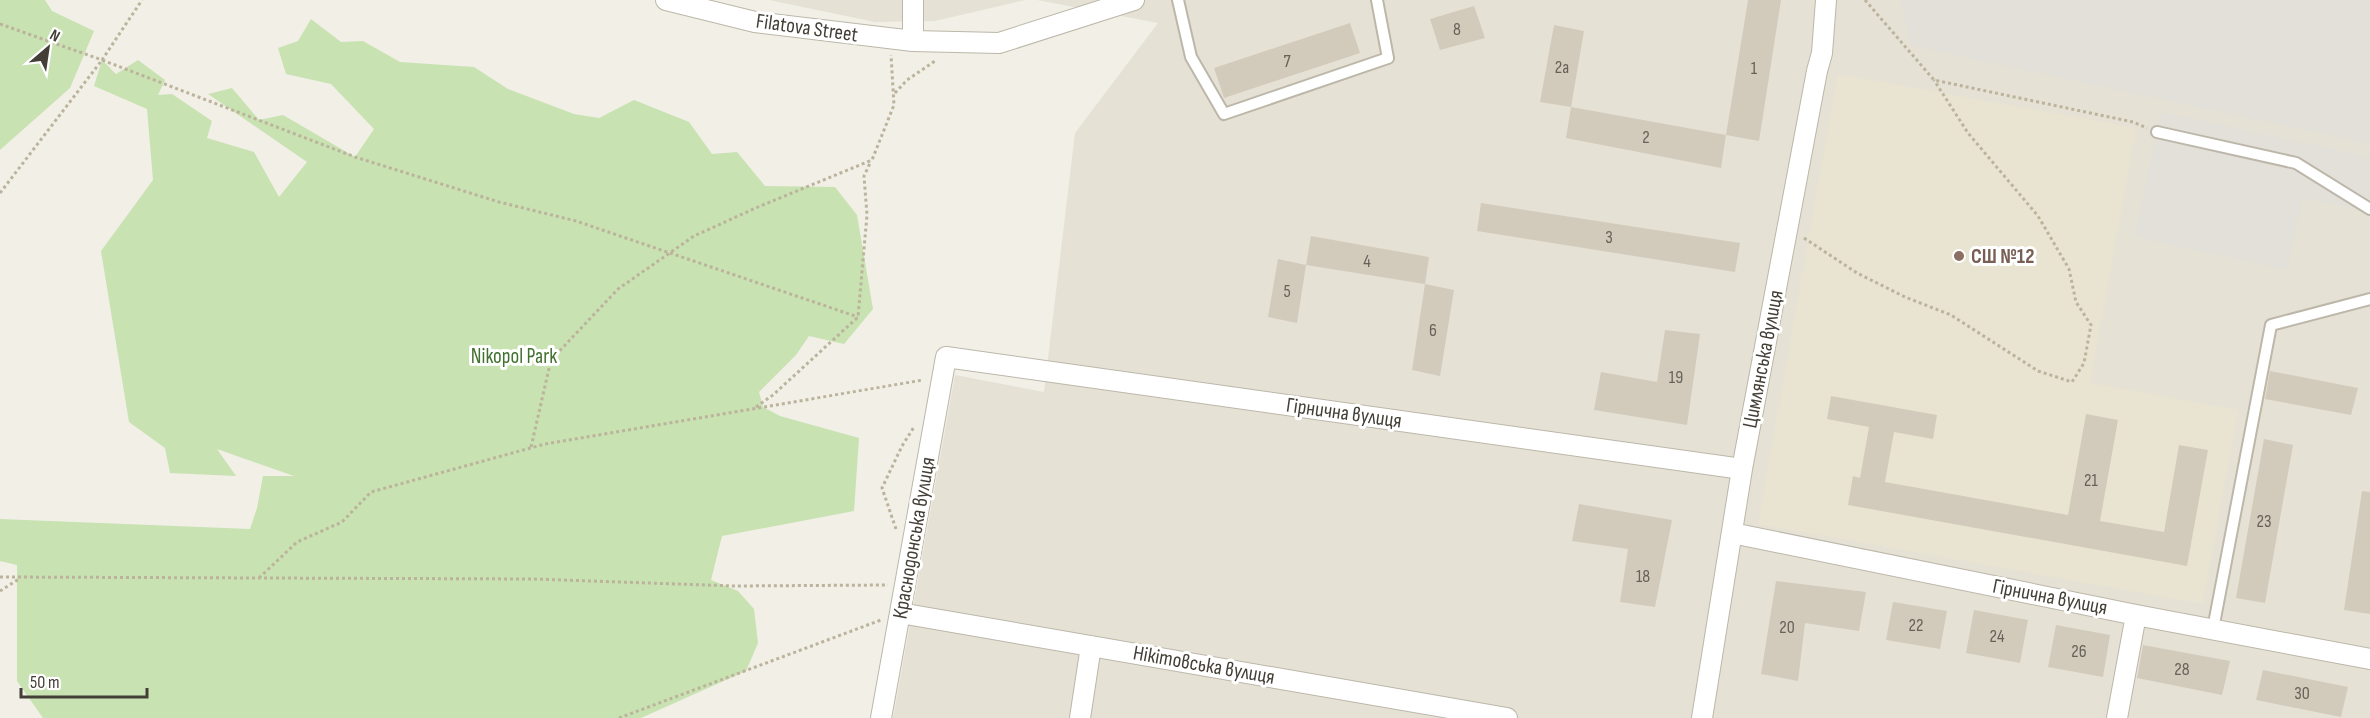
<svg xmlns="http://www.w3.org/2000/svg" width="2370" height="718" viewBox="0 0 2370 718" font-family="'Sofia Sans Condensed',sans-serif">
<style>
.residential{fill:#e5e1d4}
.industrial{fill:#e3e0da}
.education{fill:#e9e4d1}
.green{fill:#c8e2b2}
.building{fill:#d2cbbc}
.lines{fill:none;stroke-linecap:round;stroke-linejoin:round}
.service-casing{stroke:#bcb7a9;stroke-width:14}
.minor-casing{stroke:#bcb7a9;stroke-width:22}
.path{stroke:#bcb39c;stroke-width:3;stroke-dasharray:3 3;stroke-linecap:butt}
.service{stroke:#fff;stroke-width:10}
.minor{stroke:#fff;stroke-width:20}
.education-dot{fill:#8d6e63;stroke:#fff;stroke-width:2}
.labels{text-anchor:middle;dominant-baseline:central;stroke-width:6;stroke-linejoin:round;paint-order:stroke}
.number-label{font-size:18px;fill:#676258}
.street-label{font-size:21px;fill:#433f36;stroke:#fff}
.education-label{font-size:21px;font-weight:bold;fill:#785e54;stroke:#fff;text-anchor:start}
.park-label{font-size:21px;fill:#42702e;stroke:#fff}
</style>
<rect width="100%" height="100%" fill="#f1efe6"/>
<!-- residential -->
<path class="residential" d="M769 0H1025L935 21 875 22Z
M1037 0H2370V718H893L955 375 1044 392 1075 133 1158 23Z"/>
<!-- industrial -->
<path class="industrial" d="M1900 0H2370V144L1911 46Z
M2161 112 2370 157V212L2303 198 2287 270 2134 237Z"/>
<!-- education -->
<path class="education" d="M1838 74 2136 128 2090 383 2238 410 2203 604 1758 524Z"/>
<!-- green -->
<path class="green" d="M0 0H45L52 11 94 31 70 88 0 150Z
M311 19 341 42 363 41 400 62 474 67 508 89 574 114 599 118 634 100 689 122 712 154 737 152 765 186 835 187 857 215 873 309 844 344 809 336 796 355 759 392 763 407 780 416 859 438 854 511 722 536 711 580 738 591 754 609 758 643 746 671 641 718H43L17 681V565L0 561V519L250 529 257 508 263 476H294L217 449 236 476 170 473 165 448 129 422 101 251 153 180 147 109 94 86 102 60 116 74 138 60 165 80 158 95 172 94 212 121 207 138 254 152 279 197 307 162 208 94 232 88 259 120 283 115 355 157 374 129 331 84 286 74 278 48 298 41Z"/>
<!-- building -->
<path class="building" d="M1748 0H1781L1759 141 1726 135Z
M1474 6 1485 38 1440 50 1430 19Z
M1350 23 1360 53 1224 98 1214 68Z
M1554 25 1584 31 1571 107 1540 102Z
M1571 107 1726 135 1721 168 1566 138Z
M1481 203 1740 243 1735 272 1477 231Z
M1311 236 1429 257 1425 284 1306 265Z
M1278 259 1306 265 1297 323 1268 317Z
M1425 284 1454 290 1440 376 1412 370Z
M1665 330 1700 334 1687 425 1594 410 1601 372 1657 382Z
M2270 371 2358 388 2351 415 2265 399Z
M1831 396 1937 415 1933 439 1894 432 1885 482 2068 515 2086 414 2118 420 2100 521 2164 532 2179 445 2208 450 2187 566 1848 505 1853 476 1860 478 1869 427 1827 419Z
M2264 439 2293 445 2265 603 2236 598Z
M2362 491 2370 492V614L2344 610Z
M1579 504 1672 520 1655 607 1620 602 1628 549 1572 541Z
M1776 581 1866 592 1859 631 1805 623 1798 681 1761 674Z
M1893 602 1947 611 1940 649 1886 640Z
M1974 610 2028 620 2020 663 1966 653Z
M2056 625 2110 635 2103 677 2048 667Z
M2143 645 2230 661 2222 695 2137 678Z
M2263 670 2348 687 2341 717 2256 700Z"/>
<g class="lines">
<!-- service casing -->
<g class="service-casing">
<path id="service" d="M1178 0 1191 57 1224 114 1388 58 1377 0
M2157 132 2296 163 2370 209
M2213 629 2271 325 2370 299"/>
</g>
<!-- minor casing -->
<g class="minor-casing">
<path id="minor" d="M666 0 755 22 913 41 999 43 1134 0
M913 0V41
M1732 533 2136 615 2370 659
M900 613 1507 718
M881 718 946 357 1742 469
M1080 718 1091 646
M1702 718 1742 469 1817 71 1822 53 1826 0
M2117 718 2136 615"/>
</g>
<!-- path -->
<path class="path" d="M1865 0 1934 80 2133 122 2147 128
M0 24 102 60 142 0
M895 93 907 80 935 61
M0 193 102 60 355 157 499 202 576 221 858 317
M1804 238 1857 273 1905 297 1951 315 2038 371 2072 382 2084 363 2091 325 2076 302 2069 269 2038 216 1968 133 1934 80
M756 407 773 395 858 317 867 215 864 176 871 161
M531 447 551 360 618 289 694 236 758 207 872 160 894 105 891 55
M896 529 882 488 902 446 914 427
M0 577 533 579 735 586 888 585
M259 578 297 542 342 522 371 492 545 444 923 380
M0 591 19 579
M619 718 881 620"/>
<!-- service -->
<use href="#service" class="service"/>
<!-- minor -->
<use href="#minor" class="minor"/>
</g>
<!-- markers -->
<circle class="education-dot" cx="1959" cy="256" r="6"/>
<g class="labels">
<!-- number labels -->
<g class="number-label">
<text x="1457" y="29">8</text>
<text x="1287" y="61">7</text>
<text x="1562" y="67">2а</text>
<text x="1754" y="68">1</text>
<text x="1646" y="137">2</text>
<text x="1609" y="237">3</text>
<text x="1367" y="261">4</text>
<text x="1287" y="291">5</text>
<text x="1433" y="330">6</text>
<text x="1676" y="377">19</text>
<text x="2091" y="480">21</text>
<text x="2264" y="521">23</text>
<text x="1643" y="576">18</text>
<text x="1916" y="625">22</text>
<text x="1787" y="627">20</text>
<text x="1997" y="636">24</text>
<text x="2079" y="651">26</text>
<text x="2182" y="669">28</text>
<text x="2302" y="693">30</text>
</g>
<!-- street labels -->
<g class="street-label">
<text transform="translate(807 28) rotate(8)">Filatova Street</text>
<text transform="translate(1763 359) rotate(-79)">Цимлянська вулиця</text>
<text transform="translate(1344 413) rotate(8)">Гірнична вулиця</text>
<text transform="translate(914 538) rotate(-80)">Краснодонська вулиця</text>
<text transform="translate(2050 597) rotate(11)">Гірнична вулиця</text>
<text transform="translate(1204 665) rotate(10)">Нікітовська вулиця</text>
</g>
<!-- education labels -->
<g class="education-label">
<text x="1971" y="256">СШ №12</text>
</g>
<!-- park labels -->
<g class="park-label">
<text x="514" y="356">Nikopol Park</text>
</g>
</g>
<!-- north arrow -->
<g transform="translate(48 48) rotate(29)" stroke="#ffffff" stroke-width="4.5" paint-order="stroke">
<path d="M0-4.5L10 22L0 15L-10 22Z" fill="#433f36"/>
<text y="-9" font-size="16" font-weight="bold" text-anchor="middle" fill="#433f36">N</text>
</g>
<!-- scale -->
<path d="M21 688v9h126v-9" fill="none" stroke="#433f36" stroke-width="3"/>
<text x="30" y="688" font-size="18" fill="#433f36" stroke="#ffffff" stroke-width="4.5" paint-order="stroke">50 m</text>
</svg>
